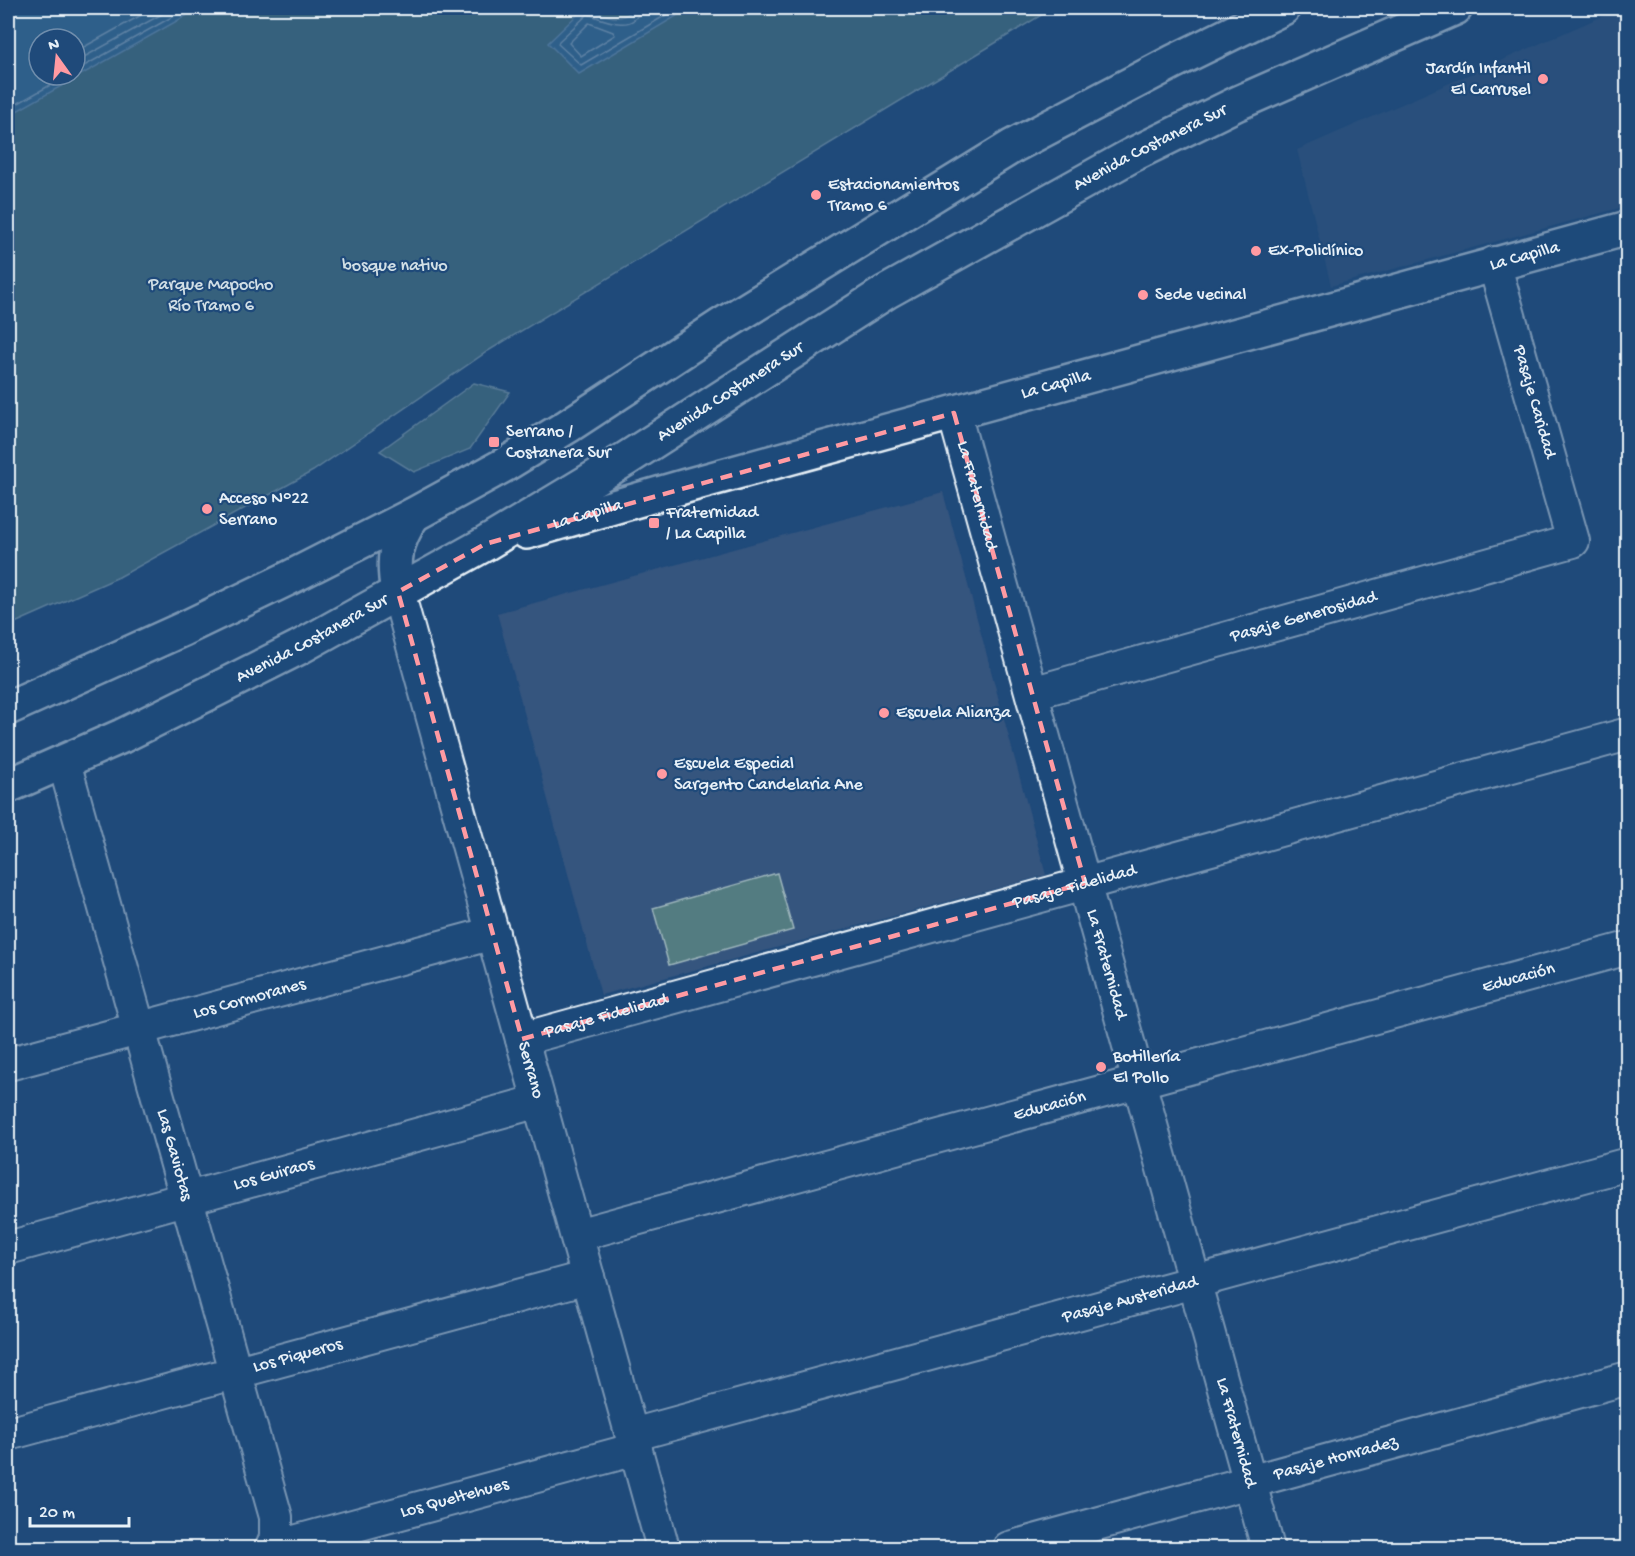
<svg xmlns="http://www.w3.org/2000/svg" width="1635" height="1556" viewBox="0 0 1635 1556" font-family="'Gochi Hand',sans-serif">
<style>
.built{fill:#34547e}
.green{fill:#537b81;stroke:#9eb6bc;stroke-width:1.5;fill-rule:evenodd}
.water{fill:#42799e;stroke:#84a9c2;stroke-width:1.5;fill-rule:evenodd}
.lines{fill:none;stroke-linecap:round;stroke-linejoin:round}
.shore{stroke:#a6c1d4;stroke-width:1.5}
.minor-casing{stroke:#e8f1f8;stroke-width:36}
.tertiary-casing{stroke:#e8f1f8;stroke-width:38}
.minor{stroke:#1f4a7a;stroke-width:32}
.tertiary{stroke:#1f4a7a;stroke-width:33}
.marked{fill:none;stroke:#ff9aa2;stroke-width:4.5;stroke-dasharray:12 8;stroke-linejoin:round}
.poi-dot{fill:#ff9aa2;stroke:#1f4a7a;stroke-width:2}
.labels{text-anchor:middle;dominant-baseline:central;stroke-width:4.5;stroke-linejoin:round;paint-order:stroke}
.poi-label{font-size:18px;fill:#e8f1f8;stroke:#1f4a7a;text-anchor:start}
.street-label{font-size:18px;fill:#e8f1f8;stroke:#1f4a7a}
.park-label{font-size:18px;fill:#d2dfe6;stroke:#1f4a7a}
</style>
<rect width="100%" height="100%" fill="#1f4a7a"/>
<filter id="ink" filterUnits="userSpaceOnUse"><feTurbulence type="fractalNoise" baseFrequency=".0167" numOctaves="2"/><feDisplacementMap in="SourceGraphic" scale="12" xChannelSelector="R" yChannelSelector="G"/><feConvolveMatrix kernelMatrix="1 2 1 2 8 2 1 2 1" color-interpolation-filters="sRGB"/></filter>
<g filter="url(#ink)">
<!-- built -->
<path class="built" d="M1621 8H1628L1627 206 1331 286 1297 150Z
M943 492 1046 875 601 995 497 613Z"/>
<!-- green -->
<path class="green" d="M8 8H1053L488 351 313 471 119 577 8 626ZM39 39H75V75H39Z
M474 383 510 392 470 449 414 472 380 451Z
M777 873 793 930 669 965 653 908Z"/>
<!-- water -->
<path class="water" d="M8 8H200L8 116ZM39 39H75V75H39Z
M587 8C608 15 617 25 636 8H690L579 74 548 43 579 13Z"/>
<g class="lines">
<!-- shore -->
<path class="shore" d="M640 8C636 35 602 19 588 14L559 41 558 44 581 65 678 8
M589 23 613 32 615 35 581 56 569 43Z
M75 52 154 8
M75 62 173 8
M75 71 188 8
M8 109 68 75"/>
<!-- minor casing -->
<g class="minor-casing">
<g id="minor">
<path id="s1" d="M954 413 1268 1548"/>
<path id="s2" d="M398 592 663 1548"/>
<path id="s3" d="M1032 693 1573 541 1494 263"/>
<path id="s4" d="M64 762 276 1517V1538L272 1548"/>
<path id="s5" d="M522 1039 1628 734"/>
<path id="s6" d="M8 1064 493 933"/>
<path id="s7" d="M577 1235 1628 948"/>
<path id="s8" d="M8 1248 539 1101"/>
<path id="s9" d="M8 1434 588 1277"/>
<path id="s10" d="M632 1435 1628 1164"/>
<path id="s11" d="M272 1548 636 1449"/>
<path id="s12" d="M1009 1548 1628 1378"/>
</g>
</g>
<!-- tertiary casing -->
<g class="tertiary-casing">
<g id="tertiary">
<path id="s13" d="M527 532 686 486 1628 228"/>
<path d="M398 592C392 559 395 543 413 515"/>
<path d="M8 708 183 629 287 579 413 515 506 464 568 426 722 325 1013 146 1173 62 1283 8"/>
<path id="s14" d="M8 786 122 736 213 691 298 648 485 544 626 459 886 292 1132 155 1238 103 1455 8"/>
</g>
</g>
<!-- minor -->
<use href="#minor" class="minor"/>
<!-- tertiary -->
<use href="#tertiary" class="tertiary"/>
</g>
</g>
<!-- marked area -->
<path d="M0 0H1635V1556H0ZM954 413 1085 883 522 1039 398 592 485 544Z" fill="#1f4a7a" fill-opacity=".55" fill-rule="evenodd"/>
<path class="marked" d="M954 413 1085 883 522 1039 398 592 485 544Z"/>
<!-- markers -->
<g class="poi-dot">
<circle cx="1543" cy="79" r="6"/>
<circle cx="816" cy="195" r="6"/>
<circle cx="1256" cy="251" r="6"/>
<circle cx="1143" cy="295" r="6"/>
<rect x="488" y="436" width="12" height="12" rx="3"/>
<circle cx="207" cy="509" r="6"/>
<rect x="648" y="517" width="12" height="12" rx="3"/>
<circle cx="884" cy="713" r="6"/>
<circle cx="662" cy="774" r="6"/>
<circle cx="1101" cy="1067" r="6"/>
</g>
<g class="labels">
<!-- poi labels -->
<g class="poi-label">
<text x="1531" y="69" text-anchor="end">Jardín Infantil<tspan x="1531" dy="21">El Carrusel</tspan></text>
<text x="828" y="185">Estacionamientos<tspan x="828" dy="21">Tramo 6</tspan></text>
<text x="1268" y="251">Ex-Policlínico</text>
<text x="1155" y="295">Sede vecinal</text>
<text x="506" y="432">Serrano /<tspan x="506" dy="21">Costanera Sur</tspan></text>
<text x="219" y="499">Acceso N°22<tspan x="219" dy="21">Serrano</tspan></text>
<text x="666" y="513">Fraternidad<tspan x="666" dy="21">/ La Capilla</tspan></text>
<text x="896" y="713">Escuela Alianza</text>
<text x="674" y="764">Escuela Especial<tspan x="674" dy="21">Sargento Candelaria Ane</tspan></text>
<text x="1113" y="1057">Botillería<tspan x="1113" dy="21">El Pollo</tspan></text>
</g>
<!-- street labels -->
<g class="street-label">
<text stroke="none"><textPath href="#s14" startOffset="1310">Avenida Costanera Sur</textPath></text>
<text stroke="none"><textPath href="#s13" startOffset="1035">La Capilla</textPath></text>
<text stroke="none"><textPath href="#s13" startOffset="549">La Capilla</textPath></text>
<text stroke="none"><textPath href="#s14" startOffset="824">Avenida Costanera Sur</textPath></text>
<text transform="translate(1534 402) rotate(74)">Pasaje Caridad</text>
<text stroke="none"><textPath href="#s1" startOffset="86">La Fraternidad</textPath></text>
<text stroke="none"><textPath href="#s13" startOffset="63">La Capilla</textPath></text>
<text stroke="none"><textPath href="#s3" startOffset="282">Pasaje Generosidad</textPath></text>
<text stroke="none"><textPath href="#s14" startOffset="338">Avenida Costanera Sur</textPath></text>
<text stroke="none"><textPath href="#s5" startOffset="573">Pasaje Fidelidad</textPath></text>
<text stroke="none"><textPath href="#s1" startOffset="572">La Fraternidad</textPath></text>
<text stroke="none"><textPath href="#s7" startOffset="976">Educación</textPath></text>
<text stroke="none"><textPath href="#s6" startOffset="250">Los Cormoranes</textPath></text>
<text stroke="none"><textPath href="#s5" startOffset="87">Pasaje Fidelidad</textPath></text>
<text stroke="none"><textPath href="#s2" startOffset="496">Serrano</textPath></text>
<text stroke="none"><textPath href="#s7" startOffset="490">Educación</textPath></text>
<text stroke="none"><textPath href="#s4" startOffset="408">Las Gaviotas</textPath></text>
<text stroke="none"><textPath href="#s8" startOffset="276">Los Guiraos</textPath></text>
<text stroke="none"><textPath href="#s10" startOffset="516">Pasaje Austeridad</textPath></text>
<text stroke="none"><textPath href="#s9" startOffset="300">Los Piqueros</textPath></text>
<text stroke="none"><textPath href="#s1" startOffset="1058">La Fraternidad</textPath></text>
<text stroke="none"><textPath href="#s12" startOffset="339">Pasaje Honradez</textPath></text>
<text stroke="none"><textPath href="#s11" startOffset="189">Los Queltehues</textPath></text>
</g>
<!-- park labels -->
<g class="park-label">
<text x="395" y="266">bosque nativo</text>
<text x="211" y="285">Parque Mapocho<tspan x="211" dy="21">Río Tramo 6</tspan></text>
</g>
</g>
<!-- margin -->
<rect width="1635" height="1556" fill="none" stroke="#1f4a7a" stroke-width="30"/>
<rect x="15" y="15" width="1605" height="1526" fill="none" stroke="#e8f1f8" stroke-width="2" filter="url(#ink)"/>
<!-- north arrow -->
<g transform="translate(57 57) rotate(345)"><circle r="28" fill="#1f4a7a" stroke="#6f8dac" stroke-width="1.5"/>
<path d="M0-4.5L10 22L0 15L-10 22Z" fill="#ff9aa2"/>
<text y="-9" font-size="16" font-weight="bold" text-anchor="middle" fill="#e8f1f8">N</text>
</g>
<!-- scale -->
<path d="M30 1517v9h99v-9" fill="none" stroke="#e8f1f8" stroke-width="3"/>
<text x="39" y="1517" font-size="18" fill="#e8f1f8" stroke="#1f4a7a" stroke-width="4.5" paint-order="stroke">20 m</text>
</svg>
